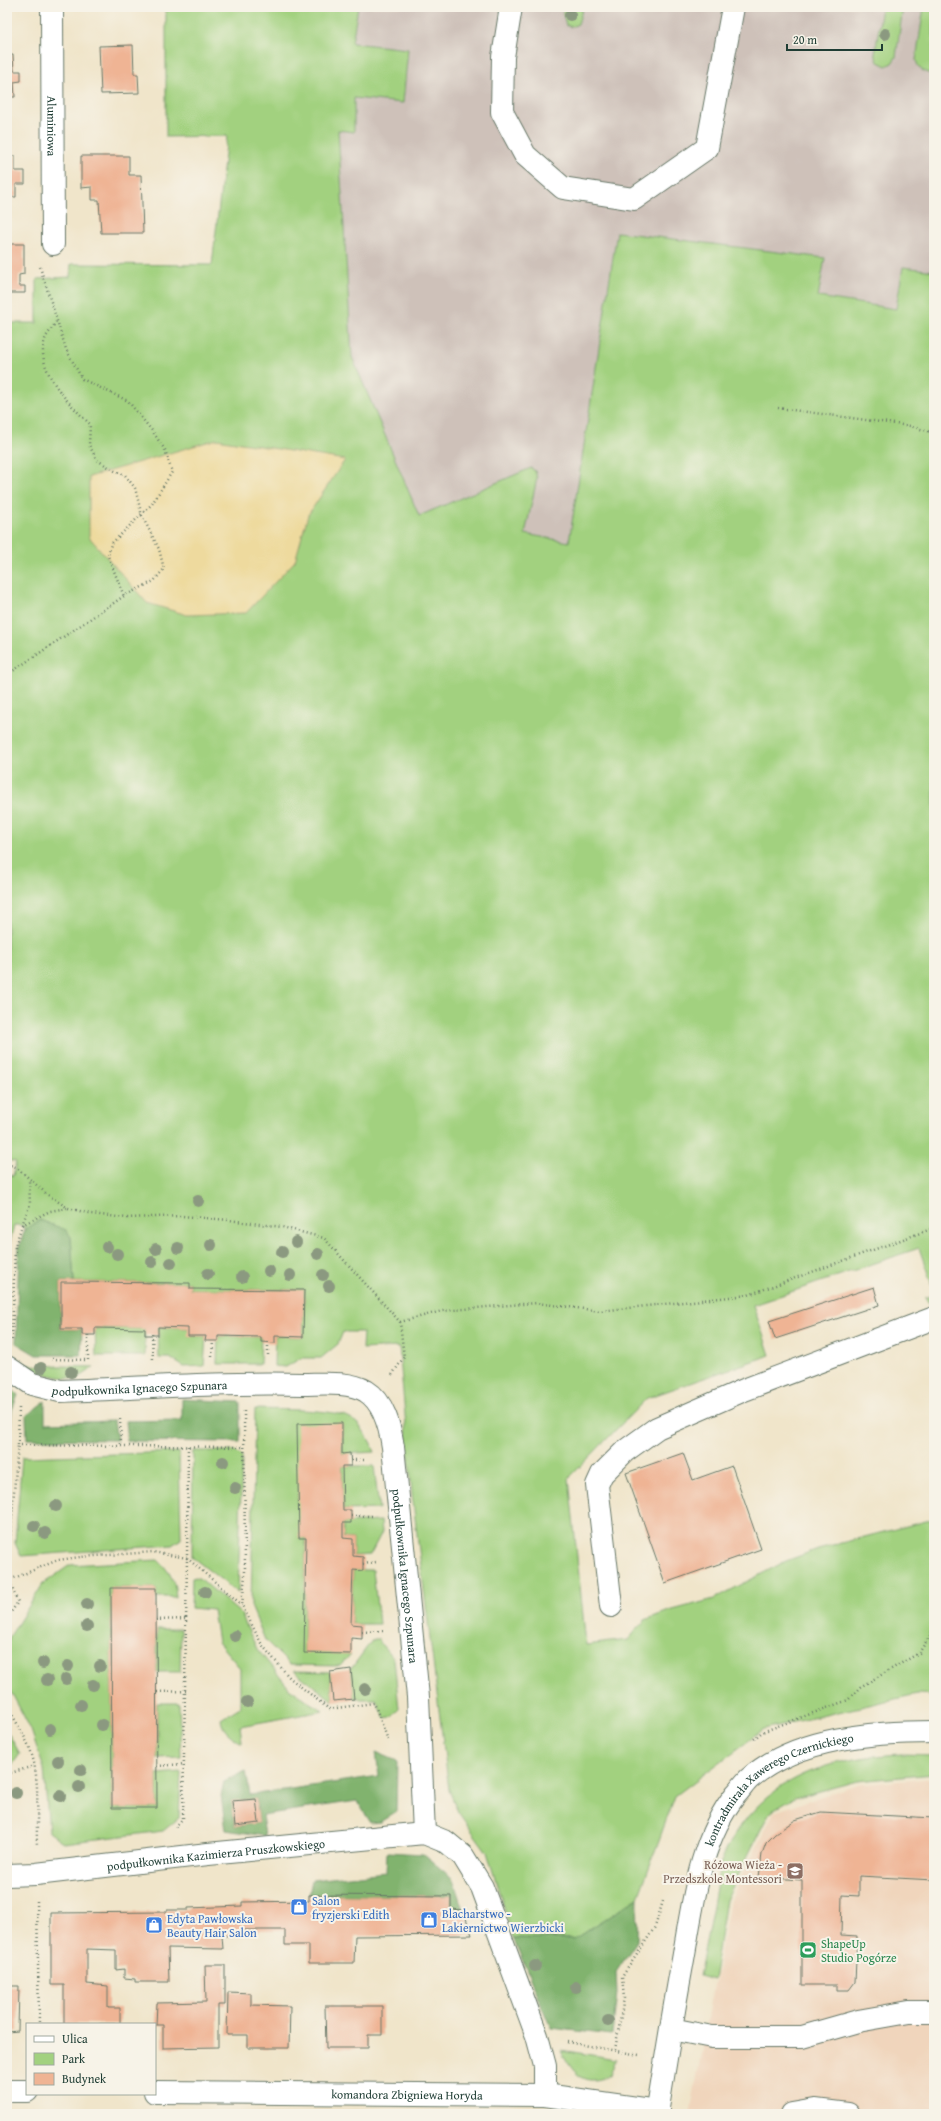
<svg xmlns="http://www.w3.org/2000/svg" width="941" height="2121" viewBox="0 0 941 2121" font-family="'Gentium Book Plus',serif">
<style>
.built{fill:#f0d5bc}
.industrial{fill:#cec1b9}
.green{fill:#a2d17f;stroke:#60875a}
.forest{fill:#81b36e;stroke:#507851;fill-rule:evenodd}
.sand{fill:#eeda9e;stroke:#868c69}
.building{fill:#efb494}
.lines{fill:none;stroke-linecap:round;stroke-linejoin:round}
.minor-casing{stroke:#687868;stroke-width:24}
.path{stroke:#687868;stroke-width:2.5;stroke-dasharray:1 3;stroke-linecap:butt}
.minor{stroke:#fff;stroke-width:22}
.tree{fill:#8b9980}
.labels{text-anchor:middle;dominant-baseline:central;stroke-width:4;stroke-linejoin:round;paint-order:stroke}
.street-label{font-size:12px;fill:#1f3d34;stroke:#f7f3e8}
.education-label{font-size:12px;fill:#785e54;stroke:#f7f3e8;text-anchor:end}
.shop-label{font-size:12px;fill:#366cbe;stroke:#f7f3e8;text-anchor:start}
.leisure-label{font-size:12px;fill:#27864d;stroke:#f7f3e8;text-anchor:start}
</style>
<rect width="100%" height="100%" fill="#f7f3e8"/>
<filter id="ink" filterUnits="userSpaceOnUse"><feTurbulence type="fractalNoise" baseFrequency=".025" numOctaves="2"/><feDisplacementMap in="SourceGraphic" scale="8" xChannelSelector="R" yChannelSelector="G"/><feConvolveMatrix kernelMatrix="1 2 1 2 8 2 1 2 1" color-interpolation-filters="sRGB"/></filter>
<filter id="wash" filterUnits="userSpaceOnUse"><feTurbulence type="fractalNoise" baseFrequency=".012" numOctaves="4" result="noise"/><feDisplacementMap in="SourceGraphic" scale="16" xChannelSelector="R" yChannelSelector="G"/><feGaussianBlur stdDeviation="0.9" result="paint"/><feColorMatrix in="noise" values="0 0 0 0 0 0 0 0 0 0 0 0 0 0 0 0 0 1.4 0 .05"/><feComposite in="paint" operator="in"/></filter>
<g filter="url(#wash)">
<rect width="100%" height="100%" fill="#f0e5ca"/>
<!-- built -->
<path class="built" d="M934 1778V2114H690L730 1900 774 1812 855 1785Z"/>
<!-- industrial -->
<path class="industrial" d="M294 7H934V612L564 541 419 516 352 357 338 130Z"/>
<!-- green -->
<path class="green" d="M166 7H358L352 43 408 49 403 103 354 98V132L338 130 352 357 419 516 531 468 535 471 537 478 525 534 569 542 617 232 825 258 818 297 896 309 903 267 934 271V1291L919 1248 753 1305 770 1355 647 1398 569 1478 586 1645 628 1640 645 1620 669 1611 714 1599 786 1561 818 1549 934 1519V1695L917 1694 764 1729 675 1796 638 1898 574 1939 513 1938 487 1852 458 1812 449 1790 412 1494 399 1347 362 1349 363 1332H343L338 1344 321 1358H301L286 1367 274 1366 275 1336 303 1337 304 1290 190 1289V1283H186L74 1282 71 1237 40 1220 25 1229 22 1225H14L9 1246 7 1312V1174L13 1176 16 1162 7 1160V323H37V279L70 277 71 264 212 265 227 136 166 137Z
M564 7H583L578 24 571 27 566 25 563 14Z
M882 7H903L896 57 892 63 886 66 878 62 875 54Z
M924 7H934L933 74C924 73 918 69 916 60Z
M934 1294V1305L928 1303 925 1298Z
M158 1327 188 1328 189 1336H206L204 1366 184 1367 170 1358H159Z
M95 1328 145 1329V1356H96Z
M218 1336 261 1337 260 1364H217Z
M25 1365 94 1367C90 1370 85 1374 81 1376 69 1382 35 1373 25 1365Z
M255 1409C276 1410 337 1408 352 1419 363 1427 370 1441 375 1452L342 1454V1424L299 1538H306L304 1652 351 1654 340 1666 290 1665 265 1640 251 1606Z
M193 1451H235L242 1456 238 1593 192 1557Z
M179 1452 181 1539 172 1545 21 1556 15 1543 22 1457Z
M342 1466H374L379 1509 343 1510Z
M381 1521 382 1532 370 1555 353 1556V1539L343 1538V1523Z
M158 1560C170 1572 175 1580 176 1597H156V1588H111L112 1808H157V1774L181 1772 179 1818 163 1831 64 1843 49 1832 44 1769 31 1730 7 1684V1645L10 1636 43 1584 70 1565Z
M353 1570H373L379 1624H351Z
M196 1577 202 1580 241 1614 257 1649 289 1688 323 1711 240 1726 242 1743C232 1737 222 1731 221 1719L240 1707V1668L218 1642 213 1610 191 1608 192 1578Z
M157 1629H181L180 1672H157Z
M373 1639H379L381 1644 394 1659 399 1709 391 1717 384 1718 376 1699H354L351 1669Z
M294 1671 330 1672 333 1701Z
M179 1703 181 1757 157 1758V1703Z
M7 1731 20 1754 12 1765 7 1768Z
M901 1754 934 1755V1774L857 1781 794 1798 769 1813 726 1900 713 1980 699 1976C705 1947 711 1918 716 1889 718 1878 719 1864 724 1854 760 1780 824 1758 901 1754Z
M561 2050 616 2059 610 2075C584 2089 572 2072 561 2050Z"/>
<!-- forest -->
<path class="forest" d="M40 1220 66 1230 71 1237 74 1282H61V1329H82L81 1355H36L16 1343 19 1247 25 1229Z
M7 1384 18 1395 12 1410 7 1467Z
M182 1399 240 1402V1442L127 1441 125 1421 182 1420Z
M45 1401V1423L114 1421 117 1440 27 1439 26 1416Z
M376 1752 397 1761 396 1812 380 1822 371 1823 357 1801 262 1815 265 1836 226 1830 221 1796 224 1781 246 1771 250 1795 379 1776ZM256 1799 259 1823 235 1826 232 1801Z
M387 1852 423 1854 453 1879 463 1910 451 1909V1896L309 1895 312 1880 386 1872Z
M638 1898 637 1941 616 1972 617 1993 612 2035 551 2028 513 1938 574 1939Z"/>
<!-- sand -->
<path class="sand" d="M217 439 345 460 308 515 295 561 246 613 187 615 147 603 89 537V477Z"/>
<g id="blocks">
<!-- building -->
<path class="building" d="M133 45 134 74H138L139 93 101 94 99 46Z
M7 55H13L14 71H21V81L14 82 15 97H7Z
M7 156H15V171H25V184H16V197H7Z
M81 156H129V175H141L143 233H101L99 200H92V187L81 188Z
M7 244H24V274L19 275V286H25V293H7Z
M61 1282 186 1283H190V1289L304 1290 303 1337 275 1336V1343L261 1342V1337L218 1336V1341H205L206 1336H188V1328L158 1327V1335H145V1329L95 1328V1335H82V1329H61Z
M874 1287 879 1305 775 1339 769 1321Z
M342 1423V1454L350 1453 351 1466H342L343 1510H351V1523H343V1538L353 1539V1556L363 1557V1571L353 1570 351 1624 362 1625V1639L351 1638V1654L304 1653 306 1538H299L297 1424Z
M683 1453 693 1480 732 1466 761 1549 665 1583 626 1473Z
M111 1588H156L157 1808H112Z
M351 1669 354 1699 333 1701 330 1672Z
M256 1799 259 1823 235 1826 232 1801Z
M821 1812 934 1818V1880L859 1876V1896L842 1895 841 1935 857 1936 855 1982 849 1990H837V1985H802V1880L759 1877 762 1854 766 1843 775 1834 795 1820Z
M309 1895 451 1896V1909L463 1910 472 1935 355 1936 354 1963H309V1945H285V1930H245V1935L222 1936 223 1949 168 1948 169 1982H135V1979L124 1978V1969L116 1970V1950L87 1949V1984L108 1986V2008H120V2024H64V1985H51V1913L167 1912V1910H188V1908L242 1906V1902L309 1901Z
M205 1965H225V2005H218V2047L163 2048V2025H156L157 2003 206 2002Z
M7 1986H19L18 2031 7 2032Z
M228 1992 251 1993V2005L290 2006 289 2048H248V2035H227Z
M325 2006H382V2035H368V2048H326Z"/>
</g>
</g>
<g filter="url(#ink)">
<use href="#blocks" fill-opacity="0" stroke="#687868" stroke-width="1"/>
<g class="lines">
<!-- minor casing -->
<g class="minor-casing">
<g id="minor">
<path id="s1" d="M52 7 53 244"/>
<path d="M511 7 503 57 502 112 525 155 563 188 634 199 707 148 733 7"/>
<path id="s2" d="M7 1367 32 1384 60 1391C140 1388 222 1382 303 1384 322 1384 348 1381 366 1391 384 1402 390 1427 393 1447L418 1697 424 1833"/>
<path d="M611 1606 597 1485 602 1474 625 1451 657 1428 744 1390 934 1318"/>
<path id="s3" d="M7 1875 36 1874 208 1854 424 1833 446 1842 463 1856 482 1887 537 2036 545 2066V2095"/>
<path d="M671 2029 712 2037H802L858 2021 909 2012H934"/>
<path d="M7 2091H27"/>
<path id="s4" d="M155 2092 545 2095 658 2111"/>
<path id="s5" d="M657 2114C665 2064 673 2014 682 1965 693 1906 698 1842 736 1794 741 1789 745 1782 750 1778 798 1737 874 1732 934 1732"/>
<path d="M792 2114 815 2110 848 2114"/>
</g>
</g>
<!-- path -->
<path class="path" d="M40 267 66 349 82 379 128 401 153 432 165 450 172 472 152 504 111 544 108 556 124 596
M778 408 910 426 934 433
M7 675 124 596 154 581 164 569 159 549 142 516 135 488 125 475 115 471 97 460 89 445 90 424C70 405 32 368 46 337 49 332 53 327 56 322
M7 1164 16 1167 48 1195 68 1208 91 1214 127 1218 182 1216 229 1220 282 1227 324 1238 400 1322 404 1357 392 1375
M22 1225 30 1204 29 1179
M400 1322 442 1311 510 1305 537 1303 600 1311 748 1295 934 1228
M152 1334 153 1360
M12 1340 15 1246 22 1225 50 1211 67 1208
M268 1342V1356
M212 1357 213 1341
M52 1359 87 1360
M88 1360V1335
M19 1408 18 1445 244 1447
M244 1411 245 1575 242 1605 262 1645 290 1678 329 1709 374 1703 388 1740
M120 1419 121 1446
M188 1446 187 1558 242 1605
M351 1460H366
M351 1516H372
M363 1564 376 1562
M7 1581 58 1560 80 1557 153 1552 187 1558 183 1818 174 1829
M7 1618 18 1602 9 1581 8 1562 18 1445
M156 1620 187 1619
M362 1632 384 1631
M157 1692 186 1691
M7 1705C14 1719 24 1734 30 1749 41 1778 36 1815 37 1846
M754 1739 762 1732 848 1700 860 1687 919 1653 931 1634 934 1622
M157 1766 185 1764
M7 1774 34 1766
M37 1901 39 2024
M567 2042 639 2055
M615 2050 624 1998 622 1977 655 1927 663 1901"/>
<!-- minor -->
<use href="#minor" class="minor"/>
</g>
<!-- trees -->
<g class="tree">
<circle cx="570" cy="15" r="6"/>
<circle cx="885" cy="34" r="6"/>
<circle cx="198" cy="1201" r="6"/>
<circle cx="296" cy="1242" r="6"/>
<circle cx="211" cy="1245" r="6"/>
<circle cx="107" cy="1247" r="6"/>
<circle cx="178" cy="1248" r="6"/>
<circle cx="156" cy="1249" r="6"/>
<circle cx="282" cy="1252" r="6"/>
<circle cx="117" cy="1254" r="6"/>
<circle cx="318" cy="1254" r="6"/>
<circle cx="152" cy="1262" r="6"/>
<circle cx="171" cy="1263" r="6"/>
<circle cx="269" cy="1271" r="6"/>
<circle cx="208" cy="1274" r="6"/>
<circle cx="290" cy="1275" r="6"/>
<circle cx="323" cy="1275" r="6"/>
<circle cx="242" cy="1277" r="6"/>
<circle cx="329" cy="1286" r="6"/>
<circle cx="41" cy="1368" r="6"/>
<circle cx="71" cy="1372" r="6"/>
<circle cx="223" cy="1462" r="6"/>
<circle cx="235" cy="1488" r="6"/>
<circle cx="56" cy="1506" r="6"/>
<circle cx="34" cy="1526" r="6"/>
<circle cx="45" cy="1533" r="6"/>
<circle cx="205" cy="1592" r="6"/>
<circle cx="87" cy="1604" r="6"/>
<circle cx="87" cy="1626" r="6"/>
<circle cx="235" cy="1636" r="6"/>
<circle cx="43" cy="1663" r="6"/>
<circle cx="68" cy="1666" r="6"/>
<circle cx="100" cy="1666" r="6"/>
<circle cx="66" cy="1679" r="6"/>
<circle cx="47" cy="1680" r="6"/>
<circle cx="93" cy="1685" r="6"/>
<circle cx="365" cy="1689" r="6"/>
<circle cx="247" cy="1702" r="6"/>
<circle cx="81" cy="1705" r="6"/>
<circle cx="102" cy="1725" r="6"/>
<circle cx="50" cy="1729" r="6"/>
<circle cx="58" cy="1761" r="6"/>
<circle cx="81" cy="1770" r="6"/>
<circle cx="79" cy="1787" r="6"/>
<circle cx="16" cy="1793" r="6"/>
<circle cx="60" cy="1796" r="6"/>
<circle cx="535" cy="1966" r="6"/>
<circle cx="576" cy="1987" r="6"/>
<circle cx="608" cy="2021" r="6"/>
</g>
</g>
<!-- icons -->
<defs>
<g id="school-square" transform="scale(0.9)"><rect x="-9" y="-9" width="18" height="18" rx="4" fill="#8d6e63" stroke="#f7f3e8"/><path d="M0-5L7-2L0 1L-7-2ZM-4 1L0 2.5L4 1V4Q0 6-4 4Z" fill="#fff"/></g>
<g id="shop-square" transform="scale(0.9)"><rect x="-9" y="-9" width="18" height="18" rx="4" fill="#3f7fe0" stroke="#f7f3e8"/><path d="M-5-2.5h2.3a2.7 3.5 0 0 1 5.4 0H5L5.5 6h-11ZM-1.5-2.5h3a1.5 2.3 0 0 0-3 0Z" fill="#fff"/></g>
<g id="stadium-square" transform="scale(0.9)"><rect x="-9" y="-9" width="18" height="18" rx="4" fill="#2e9e5b" stroke="#f7f3e8"/><path d="M0-5a6.5 5 0 1 0 0 10a6.5 5 0 1 0 0-10ZM-3.5-1.8h7v3.6h-7Z" fill="#fff"/></g>
</defs>
<g fill-rule="evenodd">
<use href="#school-square" x="795" y="1871"/>
<use href="#shop-square" x="299" y="1907"/>
<use href="#shop-square" x="429" y="1920"/>
<use href="#shop-square" x="154" y="1925"/>
<use href="#stadium-square" x="808" y="1950"/>
</g>
<g class="labels">
<!-- street labels -->
<g class="street-label">
<text stroke="none"><textPath href="#s1" startOffset="119">Aluminiowa</textPath></text>
<text stroke="none"><textPath href="#s2" startOffset="139">podpułkownika Ignacego Szpunara</textPath></text>
<text stroke="none"><textPath href="#s2" startOffset="560">podpułkownika Ignacego Szpunara</textPath></text>
<text stroke="none"><textPath href="#s5" startOffset="370">kontradmirała Xawerego Czernickiego</textPath></text>
<text stroke="none"><textPath href="#s3" startOffset="210">podpułkownika Kazimierza Pruszkowskiego</textPath></text>
<text stroke="none"><textPath href="#s4" startOffset="252">komandora Zbigniewa Horyda</textPath></text>
</g>
<!-- education labels -->
<g class="education-label">
<text x="782" y="1864">Różowa Wieża -<tspan x="782" dy="14">Przedszkole Montessori</tspan></text>
</g>
<!-- shop labels -->
<g class="shop-label">
<text x="312" y="1900">Salon<tspan x="312" dy="14">fryzjerski Edith</tspan></text>
<text x="442" y="1913">Blacharstwo -<tspan x="442" dy="14">Lakiernictwo Wierzbicki</tspan></text>
<text x="167" y="1918">Edyta Pawłowska<tspan x="167" dy="14">Beauty Hair Salon</tspan></text>
</g>
<!-- leisure labels -->
<g class="leisure-label">
<text x="821" y="1943">ShapeUp<tspan x="821" dy="14">Studio Pogórze</tspan></text>
</g>
</g>
<!-- margin -->
<rect width="941" height="2121" fill="none" stroke="#f7f3e8" stroke-width="24"/>
<!-- legend -->
<rect x="26" y="2023" width="130" height="72" fill="#f7f3e8" stroke="#a1aaa0"/>
<rect x="34" y="2036" width="20" height="6" fill="#ffffff" stroke="#a1aaa0"/>
<text x="62" y="2043" font-size="12" fill="#1f3d34">Ulica</text>
<rect x="34" y="2053" width="20" height="12" fill="#a2d17f" stroke="#a1aaa0"/>
<text x="62" y="2063" font-size="12" fill="#1f3d34">Park</text>
<rect x="34" y="2073" width="20" height="12" fill="#efb494" stroke="#a1aaa0"/>
<text x="62" y="2083" font-size="12" fill="#1f3d34">Budynek</text>
<!-- scale -->
<path d="M787 44v6h95v-6" fill="none" stroke="#1f3d34" stroke-width="2"/>
<text x="793" y="44" font-size="12" fill="#1f3d34" stroke="#f7f3e8" stroke-width="3" paint-order="stroke">20 m</text>
</svg>
